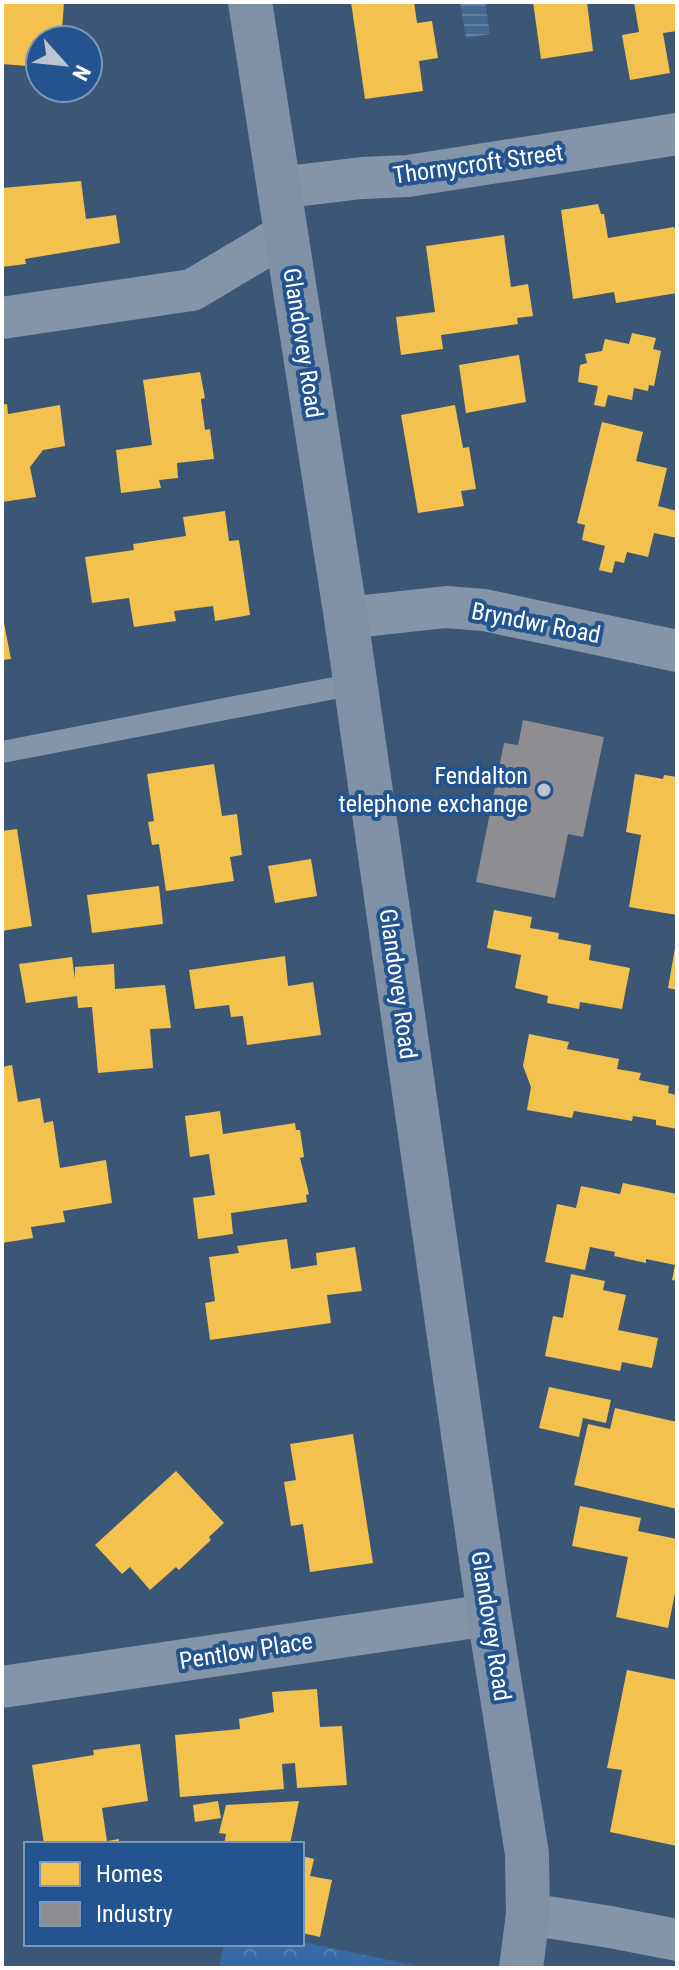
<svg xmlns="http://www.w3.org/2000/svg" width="679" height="1970" viewBox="0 0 679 1970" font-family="'Roboto Condensed',sans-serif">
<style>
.forest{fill:url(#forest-crowns)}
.water{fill:url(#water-rules)}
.homes{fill:#f2c14e}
.industry{fill:#8d8d92}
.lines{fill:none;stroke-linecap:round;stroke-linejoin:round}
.lane{stroke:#8396a9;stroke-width:22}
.street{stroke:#8396a9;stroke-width:42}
.secondary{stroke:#7f91a6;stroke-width:44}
.poi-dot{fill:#bbc4cf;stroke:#23548f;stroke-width:3}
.labels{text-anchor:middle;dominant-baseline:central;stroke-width:8;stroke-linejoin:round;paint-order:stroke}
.street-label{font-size:24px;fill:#fff;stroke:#23548f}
.poi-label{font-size:24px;fill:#fff;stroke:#23548f;text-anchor:end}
</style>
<defs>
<pattern id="forest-crowns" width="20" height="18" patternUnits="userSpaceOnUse" patternTransform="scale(2)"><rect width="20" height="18" fill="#376ba5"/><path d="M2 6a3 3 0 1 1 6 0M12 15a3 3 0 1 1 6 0" fill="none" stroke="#5581b2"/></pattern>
<pattern id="water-rules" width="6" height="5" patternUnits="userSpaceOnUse" patternTransform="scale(2)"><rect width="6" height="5" fill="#466891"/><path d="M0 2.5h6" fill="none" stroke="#627fa2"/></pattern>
</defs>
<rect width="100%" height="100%" fill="#3c5676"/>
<!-- forest -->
<path class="forest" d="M302 1942 427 1968H219L224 1944H302Z"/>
<!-- water -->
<path class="water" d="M460 2H485L490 34 466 38Z"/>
<!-- homes -->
<path class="homes" d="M2 2H64L62 31H57L56 40H40V67L2 64Z
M351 2H414L417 23 432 21 438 58 419 61 423 91 365 99Z
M533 2H587L593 51 541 59Z
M634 2H677V31L663 33 670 73 630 80 622 35 639 32Z
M81 181 86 219 116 215 120 243 25 259 26 264 2 267V188Z
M598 204 601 214H604L608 238 674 227 677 234V293L616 303 614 292 573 299 561 210Z
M504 235 511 287 528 284 533 316 517 318 518 324 441 335 443 349 401 355 396 317 435 312 426 246Z
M632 333 656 338 653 349 661 351 654 386 649 385 648 391 634 388 632 400 608 395 605 407 594 405 598 386 578 382 580 365 587 363 585 354 602 351 605 339 629 344Z
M519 355 526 402 466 413 459 365Z
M200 372 205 398 201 399 205 430 210 429 214 459 177 463 178 478 159 480 161 488 121 493 116 450 152 445 143 380Z
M7 404 8 414 60 405 65 446 43 450 30 467 36 497 2 502V405Z
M455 405 463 448 469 447 476 489 461 491 464 506 418 513 401 415Z
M602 422 643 432 636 461 667 468 658 506 677 511V538L654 533 648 557 627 552 624 563 615 561 612 573 599 570 605 546 582 540 585 525 577 523Z
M225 511 229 541 239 540 250 615 215 621 213 606 174 611 176 621 134 627 129 598 92 603 85 557 134 550 133 544 186 536 183 517Z
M2 613 11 659 2 660Z
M214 764 222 816 237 814 242 855 230 857 234 881 166 891 159 844 152 845 148 822 154 821 147 774Z
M635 774 663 779 664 775 677 777V915L629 907 641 835 626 832Z
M17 829 32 926 2 931V831Z
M311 859 317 896 275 903 268 866Z
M159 886 163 924 92 933 87 895Z
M494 910 532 917 530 928 559 933 558 939 591 945 589 960 630 968 622 1009 580 1002 579 1009 547 1003 548 996 515 988 521 955 487 948Z
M675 948H677V990L668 988Z
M285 956 288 986 313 982 321 1035 247 1045 243 1016 231 1017 229 1005 195 1009 189 970Z
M72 957 75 979V967L114 964 115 989 165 985 171 1028 150 1029 153 1068 98 1073 92 1007 78 1008 77 996 26 1003 19 964Z
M529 1034 569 1042 567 1049 619 1059 617 1069 641 1073 639 1080 669 1086 668 1093 677 1095V1129L656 1125V1120L633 1116 632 1121 574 1111 572 1118 527 1110 531 1087 523 1066Z
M12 1065 18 1102 40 1098 44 1123 53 1121 60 1168 106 1160 112 1203 63 1211 65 1222 31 1227 33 1238 2 1243V1067Z
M220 1111 223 1134 295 1123 296 1130H300L304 1157 300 1158 309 1194 306 1195 307 1202 231 1213 233 1234 198 1239 193 1198 215 1195 209 1154 190 1157 185 1116Z
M623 1183 677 1194V1281L672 1280 675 1265 646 1259V1263L614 1256 615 1252 590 1247 585 1270 545 1262 557 1204 576 1208 581 1186 620 1194Z
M287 1239 291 1269 317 1265 316 1253 355 1247 362 1291 327 1295 331 1323 210 1340 205 1303 215 1301 209 1257 239 1253 237 1246Z
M571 1274 605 1281 603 1290 626 1295 618 1330 658 1338 652 1368 622 1362 620 1371 545 1356 553 1316 563 1318Z
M549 1387 611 1400 606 1423 583 1418 579 1437 539 1428Z
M615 1408 677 1422V1509L574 1485 588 1424 610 1429Z
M353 1434 373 1563 310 1572 303 1524 291 1526 284 1482 296 1480 290 1444Z
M176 1471 224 1523 209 1537 211 1540 179 1570 176 1567 150 1590 130 1567 122 1574 95 1545Z
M580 1506 641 1518 638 1531 677 1539V1583L668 1628 616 1617 628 1557 572 1546Z
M627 1670 677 1680V1846L610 1832 622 1770 607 1768Z
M317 1689 320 1727 342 1726 347 1785 297 1788 295 1763 282 1764 284 1789 180 1797 175 1735 240 1729 239 1719 274 1712 272 1692Z
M140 1744 148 1801 102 1808 107 1841 119 1839V1844H44L32 1765 94 1755 93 1750Z
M218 1801 221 1818 195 1822 193 1805Z
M299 1801 290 1844H224L226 1834 219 1833 226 1805Z
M302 1856 314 1859 310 1876 332 1880 320 1937 302 1933Z"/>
<!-- industry -->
<path class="industry" d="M523 720 604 737 583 837 568 834 555 898 476 882 504 743 518 745Z"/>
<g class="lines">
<!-- lane -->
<path class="lane" d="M2 752 355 684"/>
<!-- street -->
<path class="street" d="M278 188 362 178 408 176 677 134
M2 318 192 290 286 234
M346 618 446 607 484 610 677 651
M2 1687 489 1615
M528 1914 610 1927 677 1940"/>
<!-- secondary -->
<path class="secondary" d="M250 2 346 618 489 1615 527 1854 528 1914 521 1968"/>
</g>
<!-- markers -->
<circle class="poi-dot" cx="544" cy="790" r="8"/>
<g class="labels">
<!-- street labels -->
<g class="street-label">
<text transform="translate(478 164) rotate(-8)">Thornycroft Street</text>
<text transform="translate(303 343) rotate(81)">Glandovey Road</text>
<text transform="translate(536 623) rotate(11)">Bryndwr Road</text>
<text transform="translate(398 984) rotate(82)">Glandovey Road</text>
<text transform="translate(491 1626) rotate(81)">Glandovey Road</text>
<text transform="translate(246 1651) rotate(-9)">Pentlow Place</text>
</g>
<!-- poi labels -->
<g class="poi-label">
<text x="528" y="776">Fendalton<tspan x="528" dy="28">telephone exchange</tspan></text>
</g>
</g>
<!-- border -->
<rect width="679" height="1970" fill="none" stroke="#ffffff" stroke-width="8"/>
<!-- legend -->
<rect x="24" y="1842" width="280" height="104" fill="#23548f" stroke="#7b98bc" stroke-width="2"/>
<rect x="40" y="1862" width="40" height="24" fill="#f2c14e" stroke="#7b98bc" stroke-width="2"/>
<text x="96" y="1882" font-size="24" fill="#ffffff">Homes</text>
<rect x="40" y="1902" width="40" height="24" fill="#8d8d92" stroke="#7b98bc" stroke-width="2"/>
<text x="96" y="1922" font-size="24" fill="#ffffff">Industry</text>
<!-- north arrow -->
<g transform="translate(64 64) rotate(117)"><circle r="38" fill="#23548f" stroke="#7b98bc" stroke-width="2"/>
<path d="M0-6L14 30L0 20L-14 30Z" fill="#bbc4cf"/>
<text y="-12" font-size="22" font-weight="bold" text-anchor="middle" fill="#ffffff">N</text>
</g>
</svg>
